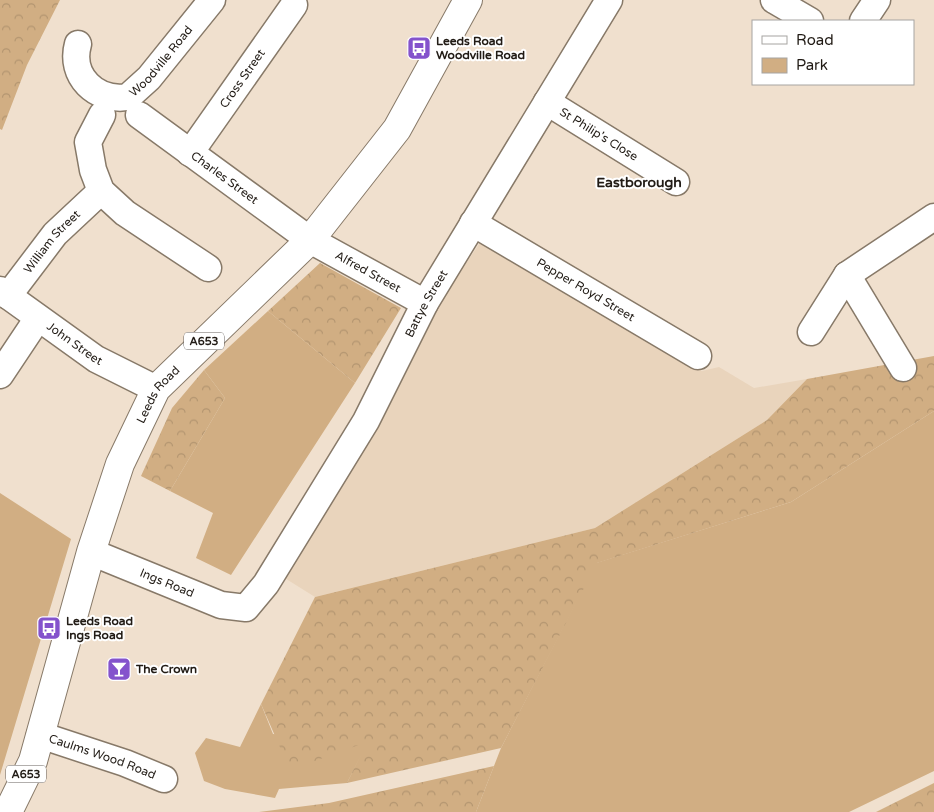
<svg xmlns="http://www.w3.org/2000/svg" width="934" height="812" viewBox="0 0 934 812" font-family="'Varela Round',sans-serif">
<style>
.built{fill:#e9d4bc}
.green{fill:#d1ae83}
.forest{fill:url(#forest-crowns)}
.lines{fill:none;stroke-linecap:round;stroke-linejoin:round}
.minor-casing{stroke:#877968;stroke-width:29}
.major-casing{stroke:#877968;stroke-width:30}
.minor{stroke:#fff;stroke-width:26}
.major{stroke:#fff;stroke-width:28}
.labels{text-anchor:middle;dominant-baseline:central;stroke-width:4;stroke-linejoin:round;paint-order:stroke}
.shield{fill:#fff;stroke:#645f5b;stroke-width:1}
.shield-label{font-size:11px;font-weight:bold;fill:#211b15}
.poi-label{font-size:12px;font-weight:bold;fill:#211b15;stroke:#fff;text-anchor:start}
.street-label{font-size:12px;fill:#211b15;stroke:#fff}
.neighbourhood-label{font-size:14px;font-weight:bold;fill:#211b15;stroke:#fff}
</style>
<defs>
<pattern id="forest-crowns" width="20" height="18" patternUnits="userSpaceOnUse" patternTransform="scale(1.25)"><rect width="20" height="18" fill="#d1ae83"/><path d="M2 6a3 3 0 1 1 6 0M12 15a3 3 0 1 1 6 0" fill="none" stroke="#b39570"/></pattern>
</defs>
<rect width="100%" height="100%" fill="#f0e0ce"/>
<!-- built -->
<path class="built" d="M481 241 702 371 719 367 754 388 807 379 767 420 595 528 315 597 283 577 435 310Z"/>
<!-- green -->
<path class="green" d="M268 311 355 383 231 575 196 558 213 513 170 491 225 398 204 370Z
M934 411V771L849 812H476L501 748 596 563 791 502Z
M0 493 71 539 0 775Z
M261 704 273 734 368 742 347 783 279 789 275 798 225 789 204 781 195 753 206 738 240 747Z"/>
<!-- forest -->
<path class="forest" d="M0 0H60L27 65 2 130 0 129Z
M320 263 401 308 355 383 268 311Z
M934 356V411L791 502 597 563 501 748 347 783 367 742 290 770 261 704 315 597 595 528 767 420 807 379Z
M204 370 225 398 170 491 141 476 172 408Z
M494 766 476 812H259L329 803Z
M934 783V812H876Z"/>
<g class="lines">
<!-- minor casing -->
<g class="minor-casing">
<g id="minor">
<path d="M774 0 810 21"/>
<path d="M863 21 877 0"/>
<path id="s1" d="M78 44C69 76 96 102 128 97L149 78 212 0"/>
<path id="s2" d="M547 102 676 182"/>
<path d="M102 115 88 142 93 170 101 191 125 213 208 268"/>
<path id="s3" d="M139 115 310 240 425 303"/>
<path id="s4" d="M190 153 294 5"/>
<path id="s5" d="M473 223 698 356"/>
<path d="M847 275 903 368"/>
<path id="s6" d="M0 290 96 359 156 389"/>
<path id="s7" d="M8 296 55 234 101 191"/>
<path d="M811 332 847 275 934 217"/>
<path d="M0 375 38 318"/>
<path id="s8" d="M91 552 221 605 246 608 266 584 366 421 425 303 609 0"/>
<path id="s9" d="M40 735 125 763 164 779"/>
</g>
</g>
<!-- major casing -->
<g class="major-casing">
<g id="major">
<path id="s10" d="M8 812 33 761 91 552 120 464 156 389 310 240 397 129 468 0"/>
</g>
</g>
<!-- minor -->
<use href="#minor" class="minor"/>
<!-- major -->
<use href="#major" class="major"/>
</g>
<!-- icons -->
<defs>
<g id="bus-square" transform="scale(1.25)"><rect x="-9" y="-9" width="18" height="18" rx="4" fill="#8453cc" stroke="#fff"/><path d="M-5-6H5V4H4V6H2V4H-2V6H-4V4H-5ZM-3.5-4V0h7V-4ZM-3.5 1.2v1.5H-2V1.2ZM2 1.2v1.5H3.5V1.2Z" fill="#fff"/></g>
<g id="bar-square" transform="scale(1.25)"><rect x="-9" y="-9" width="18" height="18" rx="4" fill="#8453cc" stroke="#fff"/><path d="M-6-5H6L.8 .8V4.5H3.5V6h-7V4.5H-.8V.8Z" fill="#fff"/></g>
</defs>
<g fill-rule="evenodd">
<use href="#bus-square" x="419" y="48"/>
<use href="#bus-square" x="49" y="628"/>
<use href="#bar-square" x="119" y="669"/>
</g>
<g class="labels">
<!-- shield labels -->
<g class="shield">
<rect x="184" y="332.5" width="40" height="17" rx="4"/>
<rect x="6" y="765.5" width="40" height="17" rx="4"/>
</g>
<g class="shield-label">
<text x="204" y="341">A653</text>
<text x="26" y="774">A653</text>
</g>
<!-- poi labels -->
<g class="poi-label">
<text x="436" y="41">Leeds Road<tspan x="436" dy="14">Woodville Road</tspan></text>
<text x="66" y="621">Leeds Road<tspan x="66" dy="14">Ings Road</tspan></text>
<text x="136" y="669">The Crown</text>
</g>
<!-- street labels -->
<g class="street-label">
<text stroke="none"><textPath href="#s1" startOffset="136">Woodville Road</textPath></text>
<text stroke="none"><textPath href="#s4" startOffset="91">Cross Street</textPath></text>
<text stroke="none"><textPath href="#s2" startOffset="61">St Philip's Close</textPath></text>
<text stroke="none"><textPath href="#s3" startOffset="106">Charles Street</textPath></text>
<text stroke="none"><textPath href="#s7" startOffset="70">William Street</textPath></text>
<text stroke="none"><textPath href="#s3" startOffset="278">Alfred Street</textPath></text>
<text stroke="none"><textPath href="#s5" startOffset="131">Pepper Royd Street</textPath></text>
<text stroke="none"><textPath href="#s8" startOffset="520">Battye Street</textPath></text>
<text stroke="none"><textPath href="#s6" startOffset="92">John Street</textPath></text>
<text stroke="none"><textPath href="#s10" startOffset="446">Leeds Road</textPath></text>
<text stroke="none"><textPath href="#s8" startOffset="82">Ings Road</textPath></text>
<text stroke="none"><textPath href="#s9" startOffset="66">Caulms Wood Road</textPath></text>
</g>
<!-- neighbourhood labels -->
<g class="neighbourhood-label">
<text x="639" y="182">Eastborough</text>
</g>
</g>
<!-- legend -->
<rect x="752" y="20" width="162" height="65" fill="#ffffff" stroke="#a6a4a1"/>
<rect x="762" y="36" width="25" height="8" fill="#ffffff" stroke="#a6a4a1"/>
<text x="796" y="45" font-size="15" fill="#211b15">Road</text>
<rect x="762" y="58" width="25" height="15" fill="#d1ae83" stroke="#a6a4a1"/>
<text x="796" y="70" font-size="15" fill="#211b15">Park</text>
</svg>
